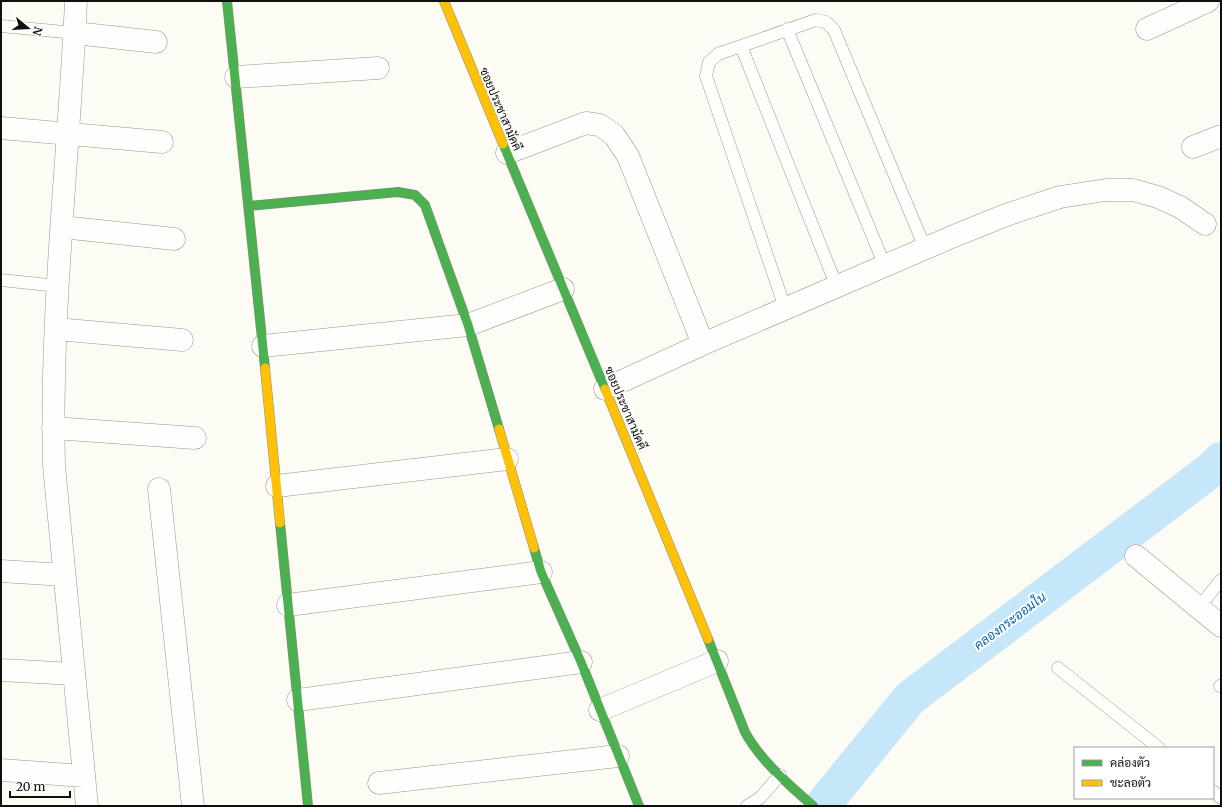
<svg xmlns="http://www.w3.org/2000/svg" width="1222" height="807" viewBox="0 0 1222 807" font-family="Merriweather,Sarabun,serif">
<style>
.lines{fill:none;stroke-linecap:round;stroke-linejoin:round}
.river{stroke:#c6e6fa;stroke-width:36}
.lane-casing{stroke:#969592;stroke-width:13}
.street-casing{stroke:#969592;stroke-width:23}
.fast-casing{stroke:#8c8c89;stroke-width:10}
.slow-casing{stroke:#8c8c89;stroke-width:10}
.lane{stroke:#fffefd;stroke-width:12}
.street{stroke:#fffefd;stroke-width:22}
.fast{stroke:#4caf50;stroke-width:9}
.slow{stroke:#ffc107;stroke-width:9}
.labels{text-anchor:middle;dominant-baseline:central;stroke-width:4;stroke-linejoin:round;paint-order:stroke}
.street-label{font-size:12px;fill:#0f0f0f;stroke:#fff}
.water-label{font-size:13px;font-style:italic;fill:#0962b0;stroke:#fff}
</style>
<rect width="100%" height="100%" fill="#fcfbf4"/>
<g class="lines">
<!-- river -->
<path class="river" d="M822 806 910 698 1212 469 1221 460"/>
<!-- lane casing -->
<g class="lane-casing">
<path id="lane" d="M1 26 75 33
M787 29 885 266
M741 46 837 287
M1 280 58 286
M785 308 706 76 709 62 718 54 816 20 826 22 834 30 925 248
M1199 607 1221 580
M1058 668 1159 748
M1220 686 1221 685
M1213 791 1221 798
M747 806 760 798 780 775"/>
</g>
<!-- street casing -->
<g class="street-casing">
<path id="street" d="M76 1C69 156 50 311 54 466L87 806
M1147 29 1208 1
M75 33 156 42
M236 77 378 68
M1 128 162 142
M1193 147 1221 136
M507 153 586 123 600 125 614 135 628 156 703 344
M62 227 174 239
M56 329 182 340
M263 346 468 325 563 289
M605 389 703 344 954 236 1006 215 1060 197 1106 190H1133L1158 197 1180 207 1205 224
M53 428 195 438
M277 486 507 459
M159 489 193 806
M1136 556 1221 626
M1 571 64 575
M288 605 541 572
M1 670 74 674
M298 700 581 662
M600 710 717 661
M1 770 84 776
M379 783 618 756"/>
</g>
<!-- fast casing -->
<g class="fast-casing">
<path id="fast" d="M227 1 265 368
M503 144 605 389
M249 206 398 192 415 195 425 205 468 325 499 429
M280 523 308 806
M534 548 541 572 581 662 639 806
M708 639 745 732C760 760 789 785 813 806"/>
</g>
<!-- slow casing -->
<g class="slow-casing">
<path id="slow" d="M444 1 503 144
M265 368 280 523
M605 389 708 639
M499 429 534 548"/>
</g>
<!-- lane -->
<use href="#lane" class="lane"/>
<!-- street -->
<use href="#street" class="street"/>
<!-- fast -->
<use href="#fast" class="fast"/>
<!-- slow -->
<use href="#slow" class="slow"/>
</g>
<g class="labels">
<!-- street labels -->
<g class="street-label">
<text transform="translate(501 109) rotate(67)">ซอยประชาสามัคคี</text>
<text transform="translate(626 408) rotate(67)">ซอยประชาสามัคคี</text>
</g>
<!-- water labels -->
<g class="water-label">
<text transform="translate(1010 621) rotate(-37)">คลองกระออมใน</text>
</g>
</g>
<!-- border -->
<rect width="1222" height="807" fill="none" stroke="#0f0f0f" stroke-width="4"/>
<!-- legend -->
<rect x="1074" y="747" width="140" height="52" fill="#ffffff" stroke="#9f9f9f"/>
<rect x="1082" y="760" width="20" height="6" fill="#4caf50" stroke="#9f9f9f"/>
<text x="1110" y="767" font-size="12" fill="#0f0f0f">คล่องตัว</text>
<rect x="1082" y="780" width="20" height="6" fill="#ffc107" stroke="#9f9f9f"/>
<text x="1110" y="787" font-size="12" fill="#0f0f0f">ชะลอตัว</text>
<!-- north arrow -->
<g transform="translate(28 28) rotate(108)" stroke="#ffffff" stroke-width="3" paint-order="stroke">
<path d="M0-3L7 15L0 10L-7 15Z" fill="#0f0f0f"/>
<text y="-6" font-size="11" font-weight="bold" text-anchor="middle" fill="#0f0f0f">N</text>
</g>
<!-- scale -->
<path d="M10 791v6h60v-6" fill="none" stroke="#0f0f0f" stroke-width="2"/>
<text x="16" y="791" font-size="12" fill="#0f0f0f" stroke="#ffffff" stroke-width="3" paint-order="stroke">20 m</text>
</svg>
